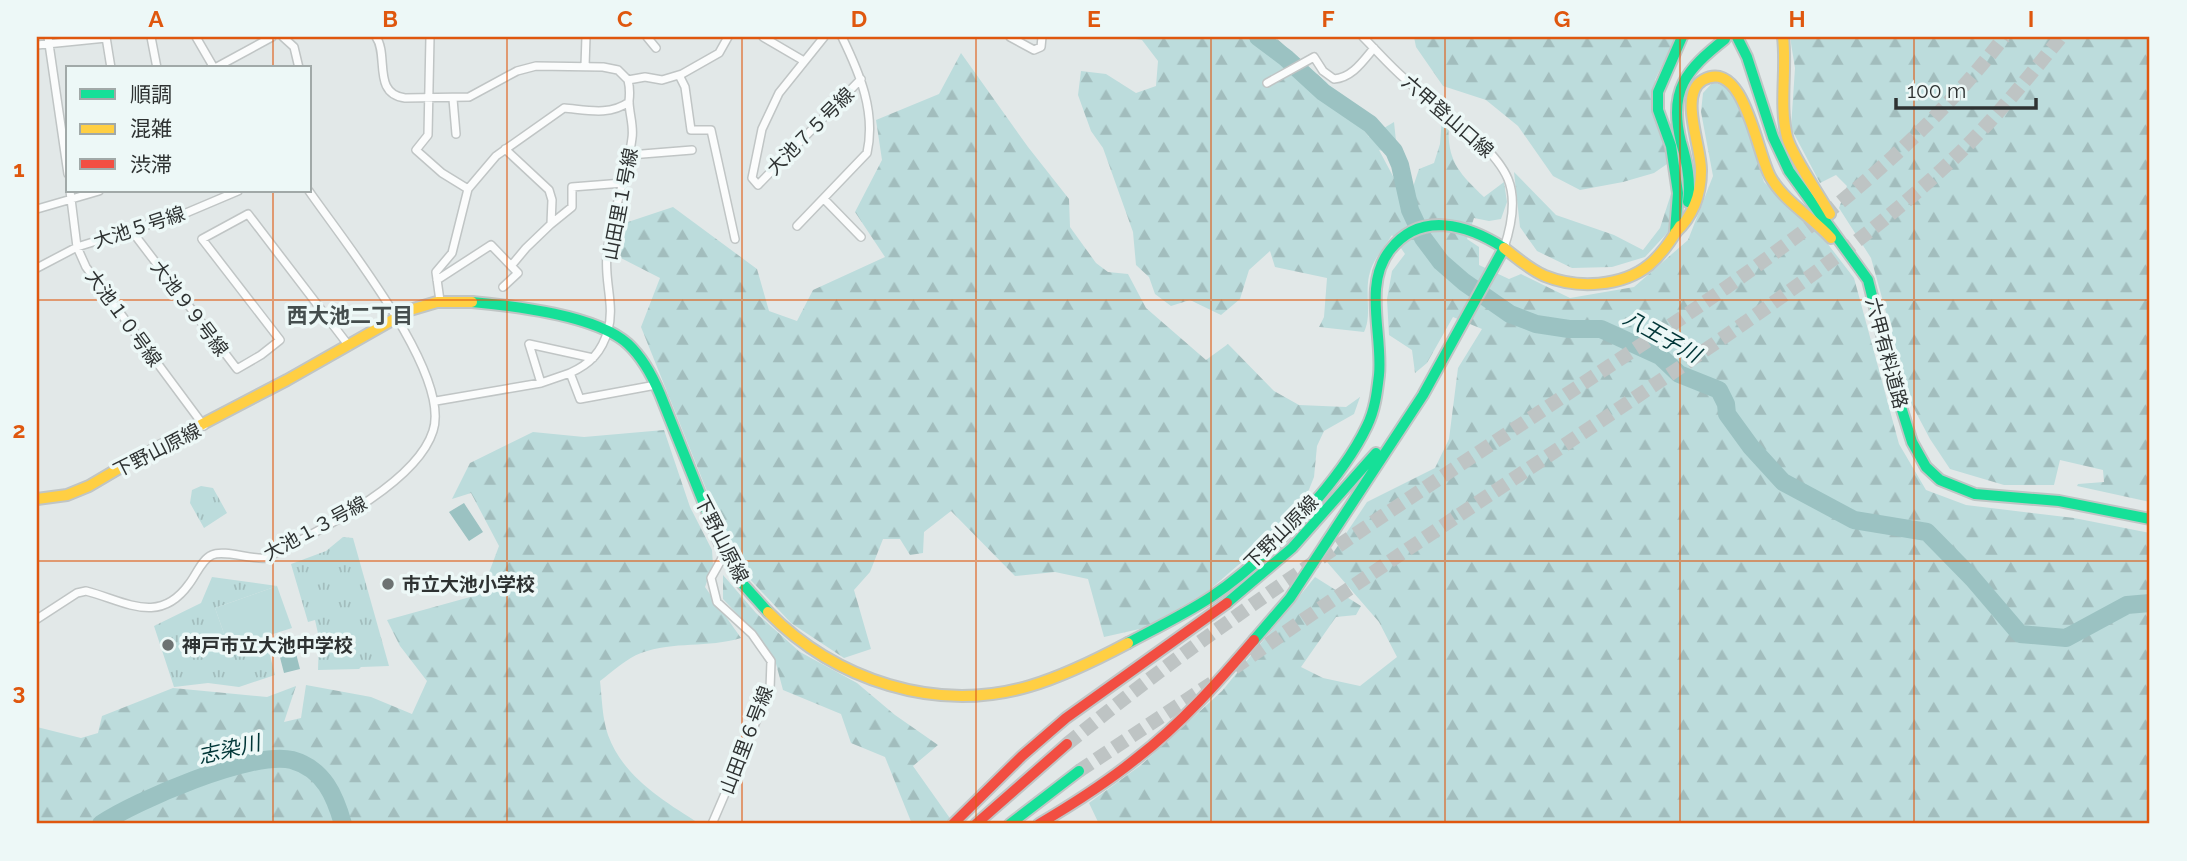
<svg xmlns="http://www.w3.org/2000/svg" width="2187" height="861" viewBox="0 0 2187 861" font-family="Raleway,'Noto Sans JP',sans-serif">
<style>
.forest{fill:url(#forest-firs)}
.park{fill:url(#park-tufts)}
.garden{fill:#bcdcdc}
.water{fill:#9bc2c2}
.lines{fill:none;stroke-linecap:round;stroke-linejoin:round}
.river{stroke:#9bc2c2;stroke-width:18}
.highway-tunnel{stroke:#bec4c4;stroke-width:14;stroke-dasharray:14 7;stroke-linecap:butt}
.street-casing{stroke:#c0c5c5;stroke-width:10}
.fast-casing{stroke:#c0c5c5;stroke-width:14}
.slow-casing{stroke:#c0c5c5;stroke-width:14}
.jam-casing{stroke:#c0c5c5;stroke-width:14}
.street{stroke:#fbfcfc;stroke-width:7}
.fast{stroke:#16e098;stroke-width:10}
.slow{stroke:#ffcf43;stroke-width:10}
.jam{stroke:#f24e42;stroke-width:10}
.grid{fill:none;stroke:#df570e;stroke-width:2;stroke-opacity:0.55}
.poi-dot{fill:#6d7272;stroke:#edf8f7;stroke-width:2.5}
.labels{text-anchor:middle;dominant-baseline:central;stroke-width:7;stroke-linejoin:round;paint-order:stroke}
.street-label{font-size:19px;fill:#2e3232;stroke:#edf8f7}
.poi-label{font-size:19px;font-weight:bold;fill:#2e3232;stroke:#edf8f7;text-anchor:start}
.neighbourhood-label{font-size:21px;font-weight:bold;fill:#454e4e;stroke:#edf8f7}
.water-label{font-size:21px;font-style:italic;fill:#013637;stroke:#edf8f7}
.neatline{fill:none;stroke:#df570e;stroke-width:2.5}
.grid-label{font-size:23px;text-anchor:middle;font-weight:bold;fill:#df570e}
</style>
<defs>
<pattern id="forest-firs" width="22" height="20" patternUnits="userSpaceOnUse" patternTransform="scale(1.75)"><rect width="22" height="20" fill="#bcdcdc"/><path d="M5 1l3.5 6h-7zM16 11l3.5 6h-7z" fill="#a2bdbd"/></pattern>
<pattern id="park-tufts" width="24" height="20" patternUnits="userSpaceOnUse" patternTransform="scale(1.75)"><rect width="24" height="20" fill="#bcdcdc"/><path d="M3 7l-1-3M5 7V3M7 7l1-3M15 17l-1-3M17 17v-4M19 17l1-3" fill="none" stroke="#a2bdbd"/></pattern>
</defs>
<rect width="100%" height="100%" fill="#e2e8e8"/>
<!-- forest -->
<path class="forest" d="M1123 37H1275L1326 82 1369 137 1394 122 1396 141 1388 152 1379 150 1394 178 1412 190 1419 169 1434 163 1440 144 1442 117 1449 121C1446 160 1458 172 1484 197L1504 182 1507 202 1501 219 1489 221 1474 218 1467 239 1479 247V265L1509 279 1521 274 1570 298 1634 287 1688 240 1713 176 1701 112 1703 93 1713 82 1729 88 1742 110 1764 182 1824 239 1854 278 1899 444 1926 490 1966 505 2074 518 2150 533V824H1099L1089 803 1141 765 1222 691 1315 577 1361 606 1356 615 1336 617 1301 667 1323 678 1360 686 1397 657 1379 622 1327 562 1367 502 1435 468 1449 439 1458 368 1482 329 1453 317 1427 363 1415 373 1412 350 1389 335 1387 299 1392 271 1405 254 1392 235C1385 246 1375 258 1371 269 1363 289 1373 314 1364 332L1319 327 1324 317 1327 278 1275 267 1270 251 1249 270 1240 299 1221 315 1190 300 1171 306 1155 294 1149 277 1136 265 1133 232 1103 148 1091 131 1078 95 1081 71 1106 74 1136 93 1156 86 1158 61 1142 40Z
M1414 37H1676L1655 80 1654 110 1670 162 1654 173 1623 182 1580 190 1553 176 1518 126 1486 100 1443 86 1416 47Z
M1790 37H2150V502L2077 486 2078 484 2104 482 2103 470 2060 460 2054 485H2004L1950 469 1930 439 1911 403 1871 258 1839 208 1847 186 1836 175 1820 183 1791 128 1795 68Z
M961 53 1028 147 1069 199 1070 227 1096 263 1108 272 1128 274 1146 308 1206 360 1228 344 1274 391 1299 405 1346 407 1360 397 1354 414 1324 431 1317 446 1314 477 1304 502 1259 547 1207 592 1144 628 1104 637 1088 579 1055 572 1015 576 951 511 924 532 923 553 910 555 900 539H883L870 572 854 590 871 649 844 658 791 623 747 576 715 511 641 327 660 278 617 256 619 225 673 207 757 269 769 311 797 321 813 290 885 257 855 212 882 160 876 120 939 94Z
M1514 172 1556 215 1614 235 1643 250 1660 228 1671 194 1674 198 1669 231 1645 257 1612 267 1572 268 1537 251 1520 227Z
M664 430 690 507 712 550 713 565 705 587 741 638C708 648 674 641 641 653 627 658 612 672 600 681 602 698 602 718 608 735 623 777 664 801 700 824H37V727L81 738 98 733 102 716 173 688 267 697 296 686 284 722 301 718 306 685 371 697 412 714 427 681 400 646 387 620 481 594 499 546 471 493 452 499 470 463 533 432 584 437Z
M723 575 756 613 800 652 857 683 895 715 938 745 913 766 954 824H912L885 757 851 743 841 714 783 690 775 660 746 623 723 599Z"/>
<!-- park -->
<path class="park" d="M201 486 213 488 227 513 204 528 190 503 192 490Z
M343 537 353 538 389 666 361 667 359 669 318 670 319 638 315 620 308 622 291 564 326 551Z
M212 577 277 586 215 608 229 648 265 636 275 675 239 687 208 683 174 687 154 626 201 603Z"/>
<!-- garden -->
<path class="garden" d="M277 586 292 628 229 648 215 608Z"/>
<!-- water -->
<path class="water" d="M464 503 483 532 469 541 449 512Z
M291 634 300 669 284 673 275 638Z"/>
<g class="lines">
<!-- river -->
<path class="river" d="M1258 37 1286 58 1323 92 1370 124 1394 151 1400 165 1410 210 1423 238 1441 262 1464 282 1510 314 1536 324 1569 329H1601L1660 356 1679 374 1719 390 1726 404 1727 414 1751 447 1783 482 1854 520 1927 532 1973 579 2020 634 2066 638 2127 605 2150 603
M101 824C135 801 253 750 292 760 324 769 335 796 343 824"/>
<!-- highway-tunnel -->
<path class="highway-tunnel" d="M1234 668C1382 564 1535 466 1685 364 1776 301 1868 239 1949 163 1990 125 2026 80 2061 37
M1067 744C1107 712 1147 680 1189 650 1310 562 1436 481 1561 398 1719 293 1888 189 2004 37
M1079 771 1212 683"/>
<!-- street casing -->
<g class="street-casing">
<path id="street" d="M48 37 68 174
M106 37 111 68
M151 37 157 68
M196 37 214 68
M283 37 294 47 299 68
M376 37C389 55 372 94 405 98L469 97 517 71 536 66 603 67 618 70 628 80 645 77 662 80 682 74 719 53 728 37
M430 37 428 135 416 150 442 173 468 189
M647 37 656 48
M763 37 804 61
M824 37 779 93 762 129 752 178 758 185 861 79
M1010 37 1034 50 1041 47 1042 37
M1363 37C1377 51 1390 66 1405 79 1434 107 1493 143 1508 179 1517 201 1511 227 1504 248
M37 45 106 38
M585 66 586 37
M215 68 272 37
M679 75 685 87 691 130H711L735 239
M1267 83 1314 57 1323 71 1334 79C1352 78 1363 61 1374 48
M453 99 456 134
M505 149 549 190 552 200 551 224 572 207V187L623 183
M630 155 692 150
M70 191 77 247 86 267 204 426
M824 199 861 237
M37 209 99 191
M797 226 867 153C876 112 860 74 842 37
M131 230 237 369 261 355 280 340 202 239 248 214 349 346
M511 266 526 248 551 224
M37 268 77 247 186 213 238 191
M437 280 491 245 518 273 503 287
M440 301 436 272 452 253 468 189 496 156 564 108C587 110 609 116 629 102
M570 373C590 364 602 352 608 330 615 306 604 280 607 255 611 215 627 178 632 138 634 126 629 113 629 101 630 93 630 88 628 80
M541 383 529 344 593 358
M436 401 541 383 570 373 580 399 656 385
M37 619 77 593 86 591C125 601 159 626 189 584 196 575 202 559 212 555 224 549 251 560 266 558 314 533 416 485 433 431 452 374 342 239 309 191
M712 824 770 689 771 661 752 634 717 602 711 578 725 553"/>
</g>
<!-- fast casing -->
<g class="fast-casing">
<path id="fast" d="M1737 37 1747 57 1773 137 1789 171 1868 280 1897 394 1912 442 1926 467 1940 480 1975 494 2059 501 2150 519
M1688 202C1691 181 1687 162 1681 142 1668 90 1686 70 1725 39
M1675 232 1678 193 1671 146 1658 110V92L1682 37
M472 302C515 306 596 315 628 344 643 358 652 375 660 394L720 544 742 583 768 612
M1227 603 1292 548 1376 453
M1254 640 1290 598 1423 395 1504 248
M1128 643C1156 628 1185 614 1211 597 1264 562 1340 483 1367 426 1375 410 1377 392 1379 375 1383 335 1363 284 1390 250 1421 210 1468 225 1504 248
M1010 824 1079 771"/>
</g>
<!-- slow casing -->
<g class="slow-casing">
<path id="slow" d="M1783 37C1787 70 1779 104 1787 137 1791 154 1820 196 1830 214
M1675 233C1693 216 1701 196 1701 171 1702 148 1678 94 1703 80 1745 57 1757 156 1771 178 1785 202 1812 217 1831 238
M1504 248C1517 258 1529 269 1545 276 1577 289 1622 287 1649 265 1662 254 1671 240 1680 226
M37 499 67 495 89 486 128 463 287 380 410 310 437 302H472
M768 612C835 680 936 714 1030 686 1064 676 1096 660 1128 643"/>
</g>
<!-- jam casing -->
<g class="jam-casing">
<path id="jam" d="M953 824 1022 756 1066 718 1227 603
M976 824 1067 744
M1039 824C1073 804 1106 783 1137 758 1181 724 1218 682 1254 640"/>
</g>
<!-- street -->
<use href="#street" class="street"/>
<!-- fast -->
<use href="#fast" class="fast"/>
<!-- slow -->
<use href="#slow" class="slow"/>
<!-- jam -->
<use href="#jam" class="jam"/>
</g>
<!-- grid -->
<path class="grid" d="M273 37V68M507 37V824M742 37V824M976 37V824M1211 37V824M1445 37V824M1680 37V824M1914 37V824M273 191V824M37 300H2150M37 561H2150"/>
<!-- markers -->
<g class="poi-dot">
<circle cx="388" cy="584" r="7"/>
<circle cx="168" cy="645" r="7"/>
</g>
<g class="labels">
<!-- street labels -->
<g class="street-label">
<text transform="translate(1448 116) rotate(41)">六甲登山口線</text>
<text transform="translate(810 131) rotate(-45)">大池７５号線</text>
<text transform="translate(620 204) rotate(-79)">山田里１号線</text>
<text transform="translate(139 227) rotate(-18)">大池５号線</text>
<text transform="translate(190 308) rotate(53)">大池９９号線</text>
<text transform="translate(124 318) rotate(54)">大池１０号線</text>
<text transform="translate(1887 353) rotate(75)">六甲有料道路</text>
<text transform="translate(157 450) rotate(-27)">下野山原線</text>
<text transform="translate(315 528) rotate(-28)">大池１３号線</text>
<text transform="translate(1281 532) rotate(-45)">下野山原線</text>
<text transform="translate(722 539) rotate(63)">下野山原線</text>
<text transform="translate(746 740) rotate(-69)">山田里６号線</text>
</g>
<!-- poi labels -->
<g class="poi-label">
<text x="402" y="584">市立大池小学校</text>
<text x="182" y="645">神戸市立大池中学校</text>
</g>
<!-- neighbourhood labels -->
<g class="neighbourhood-label">
<text x="350" y="315">西大池二丁目</text>
</g>
<!-- water labels -->
<g class="water-label">
<text transform="translate(1662 336) rotate(29)">八王子川</text>
<text transform="translate(229 749) rotate(-13)">志染川</text>
</g>
</g>
<!-- border -->
<rect width="2187" height="861" fill="none" stroke="#edf8f7" stroke-width="77"/>
<!-- legend -->
<rect x="66" y="66" width="245" height="126" fill="#edf8f7" stroke="#a1a9a8" stroke-width="2"/>
<rect x="80" y="89" width="35" height="10" fill="#16e098" stroke="#a1a9a8" stroke-width="2"/>
<text x="130" y="102" font-size="21" fill="#2e3232">順調</text>
<rect x="80" y="124" width="35" height="10" fill="#ffcf43" stroke="#a1a9a8" stroke-width="2"/>
<text x="130" y="136" font-size="21" fill="#2e3232">混雑</text>
<rect x="80" y="159" width="35" height="10" fill="#f24e42" stroke="#a1a9a8" stroke-width="2"/>
<text x="130" y="172" font-size="21" fill="#2e3232">渋滞</text>
<!-- scale -->
<path d="M1896 98v10h140v-10" fill="none" stroke="#2e3232" stroke-width="3.5"/>
<text x="1907" y="98" font-size="21" fill="#2e3232" stroke="#edf8f7" stroke-width="5" paint-order="stroke">100 m</text>
<rect x="38" y="38" width="2110" height="784" class="neatline"/>
<g class="grid-label">
<text x="156" y="27">A</text>
<text x="390" y="27">B</text>
<text x="625" y="27">C</text>
<text x="859" y="27">D</text>
<text x="1094" y="27">E</text>
<text x="1328" y="27">F</text>
<text x="1562" y="27">G</text>
<text x="1797" y="27">H</text>
<text x="2031" y="27">I</text>
<text x="19" y="177">1</text>
<text x="19" y="438">2</text>
<text x="19" y="700">3</text>
</g>
</svg>
